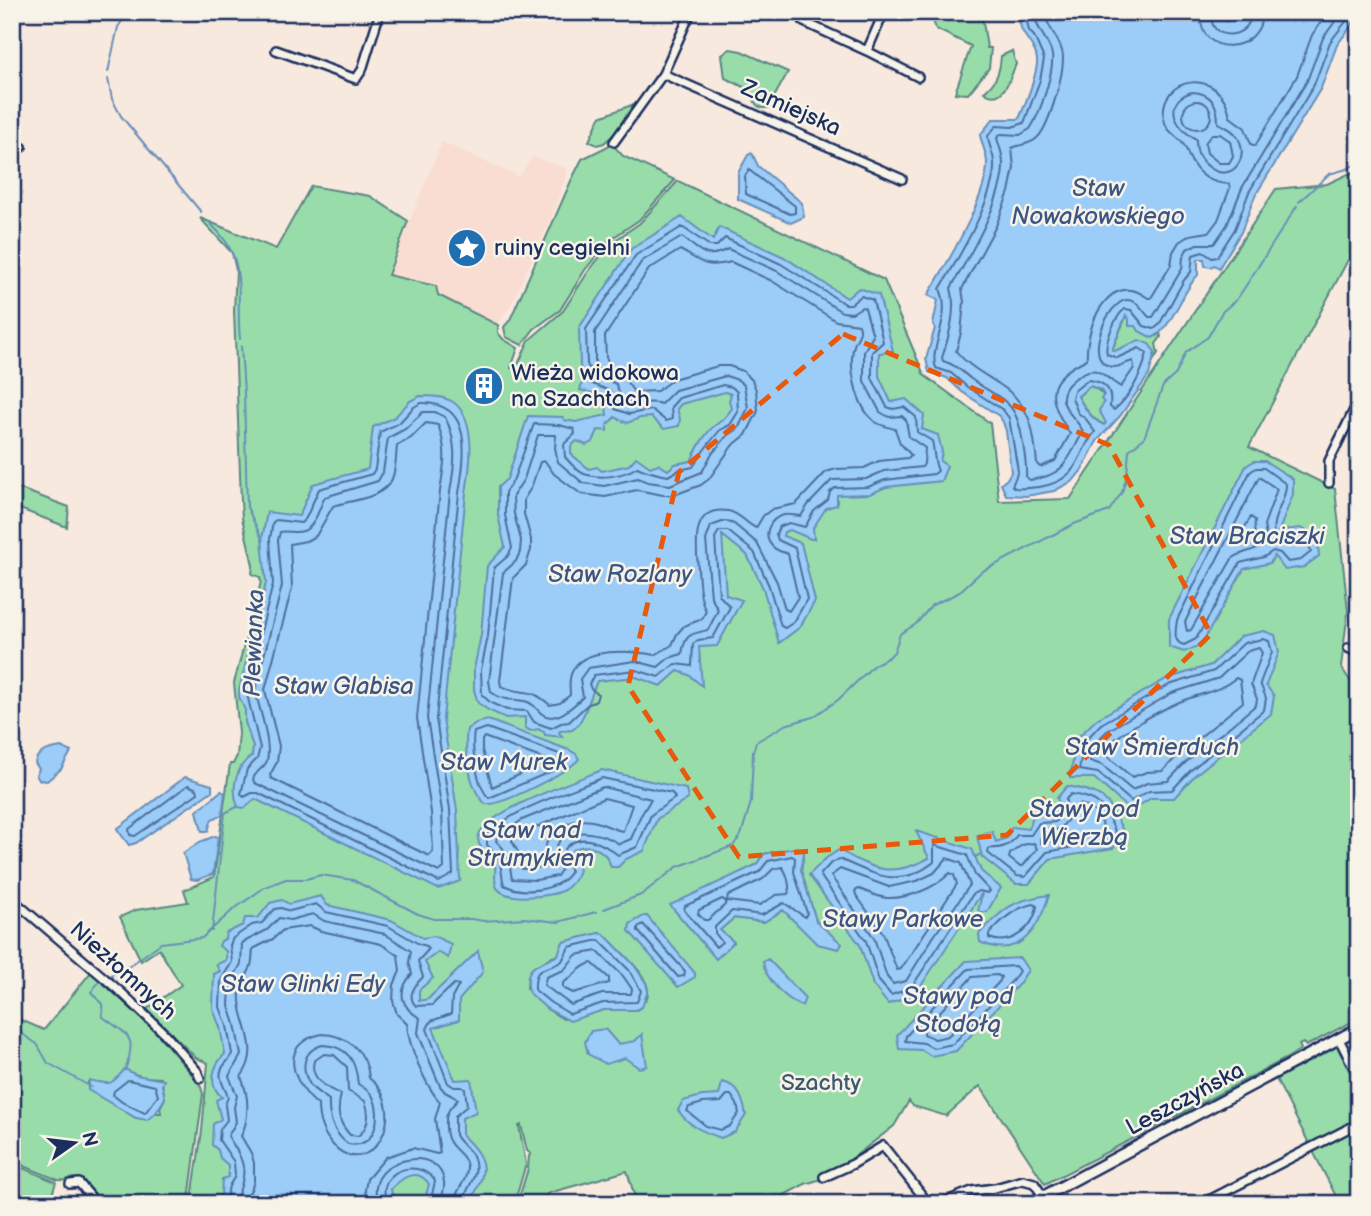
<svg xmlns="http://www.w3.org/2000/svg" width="1371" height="1216" viewBox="0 0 1371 1216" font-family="'Balsamiq Sans',sans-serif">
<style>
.built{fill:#f9ddd2}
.green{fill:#98dda9;stroke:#5a8684;stroke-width:2;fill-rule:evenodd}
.water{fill:#9bcdf8;stroke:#688eba;stroke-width:2;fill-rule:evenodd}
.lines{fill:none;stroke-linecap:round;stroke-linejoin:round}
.shore{stroke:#4e6e9c;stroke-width:2}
.stream{stroke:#688eba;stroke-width:2}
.minor-casing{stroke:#1b2f5e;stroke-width:12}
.tertiary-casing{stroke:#1b2f5e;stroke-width:14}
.minor{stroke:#f7f3e8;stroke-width:7}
.tertiary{stroke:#f7f3e8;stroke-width:9}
.marked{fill:none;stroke:#e8590c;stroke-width:5;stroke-dasharray:14 9;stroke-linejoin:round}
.labels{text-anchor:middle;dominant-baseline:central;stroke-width:5;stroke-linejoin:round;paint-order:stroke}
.street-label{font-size:23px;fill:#1b2f5e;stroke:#f7f3e8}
.poi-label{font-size:23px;fill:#1b2f5e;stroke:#f7f3e8;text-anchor:start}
.park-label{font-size:23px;fill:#3a5a71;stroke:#f7f3e8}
.water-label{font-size:24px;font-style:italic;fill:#3b5684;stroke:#f7f3e8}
</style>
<rect width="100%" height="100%" fill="#f8e9de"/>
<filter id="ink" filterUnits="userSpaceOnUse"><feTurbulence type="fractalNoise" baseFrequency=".0143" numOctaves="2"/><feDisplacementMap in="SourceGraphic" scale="14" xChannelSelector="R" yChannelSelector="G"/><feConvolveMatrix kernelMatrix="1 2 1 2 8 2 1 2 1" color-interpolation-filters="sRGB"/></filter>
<g filter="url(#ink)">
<!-- built -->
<path class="built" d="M442 142 519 176 533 157 568 169 556 207 509 309 496 326 387 275Z"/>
<!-- green -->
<path class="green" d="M930 12H976L983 22 987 48H991L989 68 968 94 955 93 971 46 936 29Z
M730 49 741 51 788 72 768 108C753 109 755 99 750 90L725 78 722 55Z
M1012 51 1016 64C1010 78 1003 106 984 92 996 83 1000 72 1001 56Z
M634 104 613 135 604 143 597 145 589 141 600 117Z
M612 144 623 156 675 180 639 220 608 241 585 270 560 310 534 329 522 345 506 337 504 327 510 320 571 181 582 159Z
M1359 169V239L1249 447 1335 489 1348 611 1341 667 1359 694V1018L1306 1046 1303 1043 1299 1045 1301 1049 1287 1058 1175 1117 1172 1115 1168 1117 1169 1120 1045 1184 980 1086 946 1116 913 1106 909 1101 894 1126 828 1177 805 1184 771 1202 637 1204 627 1171 549 1193 533 1204H517L528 1169 529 1156 531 1154 527 1151 521 1125 519 1126 526 1164 514 1204H191L202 1131 208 1063 196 1058 147 1009 181 985 159 949 141 961 120 917 136 910 188 902 184 890 214 877 230 764H233L237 756 239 733 234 683 261 582 260 577 252 574 253 565 242 518 241 501 234 311 236 270 232 253 200 218 276 249 311 186 370 196 408 221 388 275 436 286 438 295 498 325V333L503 339 518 348 511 368 516 369 529 340 563 311 588 272 611 243 640 223 678 181 884 280 924 375 990 423 999 501 1070 499 1276 189 1327 184ZM780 851 804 852 801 870 816 921 800 925 783 910 764 922 734 918 720 930 732 877 756 865 764 854ZM599 933 603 934C615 947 655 978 647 997 645 1002 640 1006 636 1010H604L563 1019 547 1009 527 989 528 976 547 959 558 955 563 942Z
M1127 314 1136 326 1157 336 1160 333 1161 337 1156 344 1158 353 1152 363 1155 352 1126 346 1115 351 1112 350Z
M1090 386C1110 393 1105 405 1106 423L1104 425C1092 419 1084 408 1078 396Z
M12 486 69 507 67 527 12 506Z
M91 972 154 1030 200 1084 203 1094 189 1199 184 1200 183 1204H101L80 1181 58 1180 12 1161V1016L44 1030ZM124 1070 143 1077 161 1078 165 1098 160 1108 161 1113H156L151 1117 136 1118 88 1089V1082C107 1080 110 1092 124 1070Z
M1339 1044 1359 1085V1204H1340L1275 1077Z
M12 1165 25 1169 56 1182 49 1204H12Z"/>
<!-- water -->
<path class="water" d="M1014 12H1228L1226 21 1238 16 1229 12H1359V16L1337 45 1321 88 1255 196 1241 232 1219 268 1214 265 1211 267 1205 266 1204 259H1198V275C1182 291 1171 331 1152 338L1139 331 1136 326H1129V319L1126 315 1112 350 1115 351 1139 340 1149 344 1155 352 1149 375 1120 416 1097 441 1082 470 1073 481 1054 491 1026 496 1006 495 1001 484 1007 479 1011 472 1006 431 1003 422 999 416 962 392 947 378 929 372 926 359 935 328 933 324 938 300 928 295C947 264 984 202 987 167 988 155 982 146 980 135L993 119H1019C1024 107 1038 72 1037 60 1036 43 1018 36 1019 15ZM1090 386 1101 390 1104 395 1101 399 1104 403 1099 410 1106 423 1104 425C1092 420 1084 408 1078 396Z
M752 153 758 166 802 203 804 217 791 223 738 199V173L748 155Z
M682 217 713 240 719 227 784 257 847 298 859 288 879 295 893 351 879 353V376L891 402 906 399 924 415 922 429 938 435 942 452 940 461 947 466 941 481 886 487 870 494 837 495V505L826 508 813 528 814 539H811L790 530 784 532 783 536 801 543 815 601 800 627 779 643 763 588 747 555 722 535 726 595 742 600 717 646 699 647 702 686 689 675 678 671 661 686 636 677 597 681C592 692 583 725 572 730 568 731 564 730 560 731L559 733 563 737 545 735 544 732 538 729 531 731 525 728V717L506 718 488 710 478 703 474 690V669L481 635 487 566 505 547 498 515V487L507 479 528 416 563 417 564 420 576 422 607 415 605 396 580 390 585 374 580 367 579 328 631 249ZM725 392 731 394 729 401 732 408C727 416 724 419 717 424 705 432 697 449 691 461L675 464 668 470 658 464 650 467 636 457 629 465 602 471 597 467 589 469 571 454V446L577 441 586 445 593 442 598 430 607 431V425L615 417 627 423 640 418 651 417 664 429 679 426 680 419 677 409 681 404Z
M420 396C431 396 443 396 453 402 478 419 470 469 466 493L443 719 457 810 460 881 438 889 255 799 245 808 238 807C231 790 235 766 252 756L253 747 245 722V710L239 697V690L266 583 262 539 267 512 299 516 313 484 368 469 373 427 395 417 410 401Z
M1254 461H1265L1293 479V494L1279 531 1300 528 1317 534 1319 556 1304 567 1285 570 1274 556 1270 563 1244 569 1201 645 1184 652 1169 647V619L1246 466Z
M1264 631 1275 635 1279 652 1266 685 1274 696 1271 714 1195 775 1174 798H1151L1131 811 1094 778H1070L1077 738 1097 719 1166 679 1211 665 1241 636Z
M488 720 569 750 576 754 579 759C570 771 499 807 486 804 469 791 464 749 467 729L476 723Z
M61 747 71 752 61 769 47 781 39 780 36 775 39 769 35 763C37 751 50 749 61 747Z
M602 770 686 789 688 799 657 819 644 851 626 859 618 867H611C607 849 586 840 571 852L579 870C576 879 570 887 562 891 550 897 503 902 496 886 494 880 496 871 495 865 492 853 479 852 478 839 477 814 580 779 602 770Z
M185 777 212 785V791L136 843 129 845 117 829Z
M1067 786C1107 793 1107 798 1124 833L1113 848 1050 859 1029 884H1016L982 857 977 836 992 831 996 842 1007 838 1012 827 1028 829 1032 818 1043 814 1050 817 1060 805 1057 798Z
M221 791 225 793 222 815 212 819 208 831H202L197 811Z
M916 831 972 849 981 871 1001 888 987 912H978L982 893 915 995 888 1004 873 985 860 945 809 875 825 859 839 850C874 870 892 878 929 858Z
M215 836 218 837 213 874 197 880 191 879 183 853 200 842Z
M798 847 804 852 801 870 816 921 842 944 839 949 817 944 783 910 764 922 734 918 720 930 734 942 716 959 670 905 756 865 764 854Z
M1049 895C1039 928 1020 961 980 942L979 934C1004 908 1012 900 1049 895Z
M321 896 327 905 391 920 423 938 434 936 451 944 448 958 438 952 425 962 433 978 419 990V1001L428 999 478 951 483 972 459 1000V1020L433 1028 455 1080 471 1079 476 1112 462 1118V1135C490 1162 487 1172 469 1204H420L425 1199 429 1184C418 1167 402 1177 391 1189L394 1204H219L216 1198 221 1195 222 1179 228 1177V1165L220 1158 218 1150 212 1145 213 1124 221 1119 216 1100 222 1097C207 1085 213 1065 225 1054L220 1027 213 1009 214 974 220 971 216 965 226 960V951L219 946 221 941 225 939 226 933 243 925 245 918H258L270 903 282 900 289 904Z
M644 916H647L695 973V977L678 987 629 931 630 924Z
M599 933 604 934 634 965 646 983 648 991 642 1007 636 1010H604L570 1021 547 1009 529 993C523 961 539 967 558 955L563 942Z
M1020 958 1028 970 1019 984 956 1051 931 1056 922 1050 899 1049 897 1035 966 961Z
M768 959 805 998 802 1006C785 999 766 980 763 962Z
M605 1029 618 1044 635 1041 642 1034 647 1066 639 1068 625 1058 606 1064 588 1054 585 1042 591 1031Z
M125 1069 136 1075 164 1080 162 1085 165 1098 156 1113 147 1120 136 1118 88 1090 89 1080C112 1085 110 1086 125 1069Z
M722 1082C739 1085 743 1100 746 1115L735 1132 721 1138C704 1132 688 1126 678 1110L683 1101 702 1096 719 1095Z"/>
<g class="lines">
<!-- shore -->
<path class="shore" d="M1025 12 1029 31 1034 36 1044 59 1040 80 1024 123 1012 127 996 126 988 136C988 145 994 153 994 163 996 197 957 260 940 289 953 318 928 347 936 368L951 373 966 386 1003 410 1009 418 1018 471 1012 486 1015 488C1036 489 1063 486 1075 466 1082 455 1086 442 1095 432L1086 419 1078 413 1072 398 1074 391 1088 380C1107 382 1112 390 1110 407L1114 410C1130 397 1142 374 1147 353L1139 348 1117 358 1107 354C1104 343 1115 316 1125 309L1131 310 1144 326 1154 329 1159 325 1184 280 1191 272 1193 255 1203 252 1212 258 1217 257 1235 229 1249 192 1314 85 1330 42 1351 15 1359 12
M1034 12C1035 27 1046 37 1051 51 1057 66 1039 116 1030 129L1020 135 1001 134 997 138C999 146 1003 154 1003 164 1004 198 968 258 951 288 957 310 949 336 942 358L943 361C956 365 961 371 971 379 1000 400 1016 398 1022 438 1024 451 1027 464 1026 477L1030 480C1066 475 1067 460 1083 432 1079 421 1066 414 1063 400 1062 391 1067 385 1073 380 1097 360 1102 376 1121 387L1134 368 1133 361C1126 362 1120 368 1112 367 1081 362 1108 299 1128 300 1139 301 1142 310 1149 317H1153L1182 269 1183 257 1187 249 1197 244H1214L1227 225 1242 188 1307 81 1323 38 1342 12
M1045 12C1045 25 1059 38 1062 51 1067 67 1049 127 1037 138 1030 145 1020 144 1012 148L1014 168 1009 192 996 226 962 289 964 302 961 333 956 351C967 365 984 374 999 384 1031 404 1034 430 1037 464L1040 467 1055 461 1070 434C1047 397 1043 381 1087 359 1085 328 1108 268 1148 298H1151L1171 265 1173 252 1179 242 1190 235 1209 232 1218 220 1230 188 1229 184C1205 183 1193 170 1186 149 1182 137 1166 134 1164 119 1158 74 1223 67 1230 117L1245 128 1251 144 1255 146 1297 76 1312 35 1328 12
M1201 12C1196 59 1263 55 1262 12
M1212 12C1206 43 1252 41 1251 12
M1192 92C1212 93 1218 105 1218 123 1224 126 1232 129 1236 135 1252 156 1232 185 1209 167 1198 159 1196 151 1196 139 1175 129 1162 101 1192 92Z
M1183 115a14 14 0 1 1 28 0a14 14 0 1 1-28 0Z
M1212 134H1220L1230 141 1233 156 1229 163H1219L1207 153 1205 143Z
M749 170 795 206V213L790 214 746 194 745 176Z
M682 227 710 246H717L725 238 781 264 845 304H851L861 296 873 300 883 342 872 352V378L887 407 893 409 904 407 916 417 917 432 932 441C935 453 933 459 938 471L934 474 885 480 868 487 835 488 830 492 828 500 814 511 805 527 789 523 779 527 776 534 778 540 795 548 807 599 794 622 785 628 781 626 769 586 754 552 728 531H719L715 538 719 595 730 607 713 638 698 640 693 644 692 666 675 664 659 677 636 670 594 675 589 684 591 689 598 694 596 701 587 705 569 722 561 723 551 728 534 722 527 711 507 710 491 703 482 695 481 670 488 636 494 568 508 556 512 548 505 515V492L513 481 534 424 559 425 574 429 575 434 564 444 565 457C570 463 580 474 588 475 602 479 624 476 637 467 648 472 657 474 668 476L679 470 693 467 704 450 720 430 730 425 738 412 737 392 732 387 723 385 679 398 671 407 672 419 666 421 652 410 629 414 615 409 610 391 590 383 592 374 587 364 586 329 636 255Z
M682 237C701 251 705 261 728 249L777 271 842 312 852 313 862 307 865 308 873 336 864 351V381L880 412 889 417 902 416 906 420 909 437 925 448 924 464 922 467 884 471 866 479 832 480 808 505 801 516C795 516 790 514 784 515 770 518 761 535 773 547 777 551 783 552 788 554L798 597 789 611 785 609 777 582 757 543 734 524 725 521 711 526 706 540 711 597 718 610 708 630C690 634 685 634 682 654L669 658 658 667 635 661 588 668 580 679 583 697C573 706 556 724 542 714 537 710 535 705 528 702 514 698 503 702 491 692L489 681 503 573 516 561 520 552 521 540 514 514 513 496 524 479 538 435H556L555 448 558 462 583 483 604 486 638 478 648 482 670 485 702 472 711 455 726 437 738 429 748 408 744 385 738 380 726 376 675 390 661 404C648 400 634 406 622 401L616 384 601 377 595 361V332L642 261Z
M680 250C703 262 703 269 731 262L772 281 836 321 859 324C863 335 855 338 853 349 849 370 857 407 874 421 881 426 888 427 895 429L900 443 911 455 908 458 879 461 864 468 836 469 826 472 796 504 772 509 763 516 756 528C746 524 740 513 728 511 691 505 696 545 698 568 699 583 699 598 706 611L702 619 684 626 677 634 672 645 655 655C633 651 582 646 572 672 568 680 570 687 570 695L560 703 550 705C526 684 523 697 501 686L500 681 513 578 526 565 531 550V539L524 514V499L531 488 540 462 545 461 554 474 581 494 605 497 637 490 663 495H674L701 485 709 479 732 446 746 435 758 411 756 390 752 380 743 371 729 366H718L673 379 657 391 634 392 623 377 611 369 606 357 605 336 649 269Z
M421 403C474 402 465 457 459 493L436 719 450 810 453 874 439 882 258 793H252L244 797 241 794 247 769 257 759 260 748 246 690 273 584 270 539 273 522 276 520 301 523 306 518 319 489 372 474 375 469 380 432 399 423 414 407Z
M423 412H435L445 417C458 443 455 464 450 492L427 718 442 811 444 868 439 872 255 783 253 780C255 771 262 770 266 763 273 749 259 706 255 691L282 586 278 540 280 532C287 530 295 534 303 531 316 527 319 507 325 497L378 481 383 472 388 438 405 429Z
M426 423 438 425C448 451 444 465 440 491L417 718 431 812 433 852 429 856 271 778 270 775 277 762 279 746 265 690 292 588 290 544 306 541 316 536 333 506C351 500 383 499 392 479 396 469 396 456 397 446L411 438Z
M1256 468H1264L1286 484C1287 501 1270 517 1274 534 1283 541 1296 534 1308 539L1311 552 1301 560 1288 562 1280 553 1273 551 1264 557 1240 563 1196 639 1184 645C1172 642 1176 630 1177 620L1250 472Z
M1259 477 1277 489 1264 525 1267 542C1254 553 1243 550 1232 559L1191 630 1187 631 1185 622Z
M1251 517 1255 520 1254 538 1240 542 1238 538Z
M1263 639 1269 641 1272 652 1260 683 1266 698 1264 710 1191 770 1172 790 1149 791 1131 801 1098 773 1079 770 1084 742 1101 724 1169 685 1214 671 1244 643Z
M1259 648 1262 653 1251 684 1257 699 1256 705 1185 763 1168 781 1147 783 1132 790 1102 765 1090 761 1092 746 1107 731 1172 693 1219 678 1248 651Z
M1236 678 1240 680 1243 702 1178 755 1163 771 1147 772 1132 777 1103 753C1108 738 1159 711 1175 704 1197 693 1216 694 1236 678Z
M487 728 565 756 567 760 552 771 489 798C477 787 471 748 474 732Z
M484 737 544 759 546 763 492 787 482 750V740Z
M602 778 672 793 675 798 651 815 637 847 618 855C604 844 580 830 565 849V858L571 871C560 891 523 895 504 885 499 865 504 859 487 845V834C519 806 563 794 602 778Z
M188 785 197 789 198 793 135 836 130 835 129 829Z
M603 787 651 799 640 817 631 839 619 844C593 826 540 825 561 870L557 876 536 880 512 879C509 863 510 853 496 841L497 837 522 820Z
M1071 794C1100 798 1103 805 1115 831L1110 840 1047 852 1025 877 1017 876 988 853 989 848C1002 849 1010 846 1017 835H1031L1039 823 1055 822 1066 809V799Z
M604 798 632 805 623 831C615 830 606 825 597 822 578 817 552 824 546 845 544 853 546 861 546 867L522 869 519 854 512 841 513 837Z
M1078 804C1093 806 1103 818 1104 833L1041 843 1040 839 1044 833C1064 832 1068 818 1078 804Z
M1034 843 1037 849 1023 866H1019L1009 858 1010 854 1022 845Z
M934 845 967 855 975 875 990 891 988 893 979 891 973 894 911 988 891 995 879 981 866 941 820 875 830 864 839 859C874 874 899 890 934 862Z
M792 856 795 858 794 872 807 913 805 917 784 903 762 915 732 911 715 927V933L722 942 716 947 684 910 685 906 759 872 768 861Z
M947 858 961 863 970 885 934 936 906 981 893 984 887 977 874 938 831 876 840 869 889 887 917 881 934 873Z
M782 867C787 872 791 888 788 894L776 895 760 905 727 901 728 896 763 879 773 869Z
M950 873 954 875 957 884 901 969 897 970 883 933 856 895 855 891 859 889C868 892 877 897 887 898 908 899 935 888 950 873Z
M722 899 726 901 725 905 708 920H704L698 914 699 910Z
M1034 904 1037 906C1034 928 1011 947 989 938V934C1002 920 1015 907 1034 904Z
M643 924 685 971 684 976 678 977 638 931V927Z
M599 940 629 970 641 991 637 1002 603 1003 570 1014 551 1003 535 990C534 963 546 972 562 961L569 947Z
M597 951 623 976 632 989 631 994H602L571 1005 544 985 546 977 564 970 576 955Z
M592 963 609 978V983L573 993 563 988V983C574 977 580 965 592 963Z
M1015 966 1019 971 1013 980 953 1044 933 1048 924 1043 905 1041 906 1036 968 969Z
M997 975 1001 977 1000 981 948 1036 935 1039 924 1034V1029L972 977Z
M322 1034C348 1035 367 1052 369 1078 412 1111 370 1184 333 1145 323 1134 318 1119 318 1105 292 1084 277 1043 322 1034Z
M323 1045C348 1046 356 1061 358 1084 363 1087 368 1090 372 1095 383 1114 376 1150 348 1144 333 1133 328 1118 329 1100 324 1096 316 1092 311 1086 300 1070 302 1050 323 1045Z
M324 1054 334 1055 347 1067 348 1091 365 1101C370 1114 370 1126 358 1136L350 1135C337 1121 337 1110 341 1094 327 1089 309 1078 314 1061Z
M128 1080 155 1086 158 1096 145 1113 122 1102 113 1095 114 1091Z
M727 1095H731L737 1104 739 1113 730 1126 721 1130 706 1126 687 1111 689 1107 703 1103 721 1102Z
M225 1204 229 1186 235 1176 234 1162 219 1140 220 1129 227 1120 225 1105 228 1097C224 1085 215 1075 225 1064 228 1061 230 1058 232 1054L227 1026 220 1007 221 980 232 962 230 945 233 938 252 925 262 923 275 909 281 908 290 911 316 904 326 912 388 926 419 944 427 946 428 950 418 961 423 977C415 985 406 996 416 1006L432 1005 454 984 459 985 452 998 451 1014 431 1021 427 1029 448 1083 454 1087H462L465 1089 467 1106 455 1116V1135C459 1144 469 1148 473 1156 482 1176 465 1186 463 1204
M234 1204C248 1171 247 1166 228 1136L236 1122 234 1107 237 1096 229 1076 241 1055 235 1024 229 1006 230 984 241 964 242 943 267 930 279 918 290 920 313 914 324 921 385 934 411 951 409 962 412 974C397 991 400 1007 420 1018L418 1033 440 1086 445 1092 458 1099C455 1104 450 1106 448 1112 445 1117 446 1123 446 1128 447 1151 465 1150 467 1167 468 1181 455 1190 454 1204
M245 1204 254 1182V1163L251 1153 241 1136C250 1118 249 1095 241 1077 264 1046 237 1023 240 991 241 983 246 978 249 971 253 964 252 956 253 949L273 939 283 930 310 926 321 931 381 944 398 955 400 971 394 985 393 1001 397 1014 407 1024C408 1045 426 1087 440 1102L435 1119 440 1153 437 1154 413 1148 386 1157 367 1179 365 1190 367 1204
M378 1204C377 1199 375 1193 376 1188 379 1156 440 1146 444 1182 445 1189 442 1197 440 1204
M387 1204C386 1199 383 1192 385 1187 391 1165 423 1162 435 1181L430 1204"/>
<!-- stream -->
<path class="stream" d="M108 72 118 27 128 12
M108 79 112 99 121 116 201 212
M1299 202 1329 174 1347 169 1359 162
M210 223C250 261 235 290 240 339
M241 346 244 393 247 507 263 541
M975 857 981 854
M604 909 641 895 677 867 733 846 741 835 751 802 753 752 756 742 785 725 813 717 838 700 874 665 889 657 894 652 900 634 916 624 932 605 958 593 981 572 1074 524 1109 511 1122 492 1127 475 1129 450 1144 438 1163 386 1176 374 1186 352 1208 337 1222 312 1237 299 1245 287 1297 206
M212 931 225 813 237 807
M111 975 128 967 161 943 202 938 234 909 265 887 286 879H306L321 875 353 880 418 914 434 919H471L484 921 524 918 558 922 596 912
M99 982 91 992 102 1004 103 1017C128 1036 138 1035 125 1070
M12 1027 37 1044 48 1063 91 1087"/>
<!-- minor casing -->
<g class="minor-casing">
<path id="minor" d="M805 12 802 18 804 22 867 51
M884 12 867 51 918 77
M276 50 356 79 362 70 380 12
M663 74 902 179
M614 142 663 74 691 12
M12 143 22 147
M1329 483V461L1359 400
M1348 648 1359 653
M12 899 123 994 164 1033 197 1071 200 1078
M1339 1039 1359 1078
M824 1177 853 1164 883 1146 925 1199 935 1204
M70 1184 79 1183 97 1204
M704 1202 705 1204
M939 1204 972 1191 995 1188 1023 1180 1034 1183 1043 1196
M1201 1204 1359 1123"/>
</g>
<!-- tertiary casing -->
<g class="tertiary-casing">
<path id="tertiary" d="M1029 1204 1359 1028"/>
</g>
<!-- minor -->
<use href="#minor" class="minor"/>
<!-- tertiary -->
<use href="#tertiary" class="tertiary"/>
</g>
</g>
<!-- marked area -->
<path class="marked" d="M843 334 1109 445 1211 634 1007 835 739 857 628 686 679 472Z"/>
<!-- icons -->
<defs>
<g id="sight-disc" transform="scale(2.0125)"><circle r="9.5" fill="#1f6fb2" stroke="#f7f3e8"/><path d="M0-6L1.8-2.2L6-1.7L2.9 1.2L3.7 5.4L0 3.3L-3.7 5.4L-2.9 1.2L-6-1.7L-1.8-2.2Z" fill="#fff"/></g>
<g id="building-disc" transform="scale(2.0125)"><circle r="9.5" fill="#1f6fb2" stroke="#f7f3e8"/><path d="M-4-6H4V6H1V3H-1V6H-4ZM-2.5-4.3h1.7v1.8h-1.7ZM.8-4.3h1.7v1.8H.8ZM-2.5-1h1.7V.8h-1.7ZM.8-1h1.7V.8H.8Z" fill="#fff"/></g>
</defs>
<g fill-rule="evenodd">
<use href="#sight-disc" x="467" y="248"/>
<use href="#building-disc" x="484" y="386"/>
</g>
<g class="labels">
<!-- street labels -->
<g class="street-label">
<text transform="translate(791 108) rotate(24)">Zamiejska</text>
<text transform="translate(123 971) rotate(42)">Niezłomnych</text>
<text transform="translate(1185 1099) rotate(-28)">Leszczyńska</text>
</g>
<!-- poi labels -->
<g class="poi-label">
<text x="494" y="248">ruiny cegielni</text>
<text x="511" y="373">Wieża widokowa<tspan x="511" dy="26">na Szachtach</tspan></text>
</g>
<!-- park labels -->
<g class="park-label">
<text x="821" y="1083">Szachty</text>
</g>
<!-- water labels -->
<g class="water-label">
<text x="1098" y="188">Staw<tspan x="1098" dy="28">Nowakowskiego</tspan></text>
<text x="1247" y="536">Staw Braciszki</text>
<text x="620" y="574">Staw Rozlany</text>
<text transform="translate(254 643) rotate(-88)">Plewianka</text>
<text x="344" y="686">Staw Glabisa</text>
<text x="1152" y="747">Staw Śmierduch</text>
<text x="504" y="762">Staw Murek</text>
<text x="1084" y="809">Stawy pod<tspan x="1084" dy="28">Wierzbą</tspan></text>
<text x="531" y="830">Staw nad<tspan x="531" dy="28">Strumykiem</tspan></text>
<text x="903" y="919">Stawy Parkowe</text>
<text x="303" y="984">Staw Glinki Edy</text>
<text x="958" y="996">Stawy pod<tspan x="958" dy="28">Stodołą</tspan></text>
</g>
</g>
<!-- margin -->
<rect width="1371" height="1216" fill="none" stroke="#f7f3e8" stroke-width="42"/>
<rect x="21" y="21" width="1329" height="1174" fill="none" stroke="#1b2f5e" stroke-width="2.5" filter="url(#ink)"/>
<!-- north arrow -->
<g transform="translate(74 1143) rotate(76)" stroke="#f7f3e8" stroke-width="5" paint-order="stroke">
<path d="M0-5L12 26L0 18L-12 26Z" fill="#1b2f5e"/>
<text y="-10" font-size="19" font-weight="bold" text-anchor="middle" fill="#1b2f5e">N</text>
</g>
</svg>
